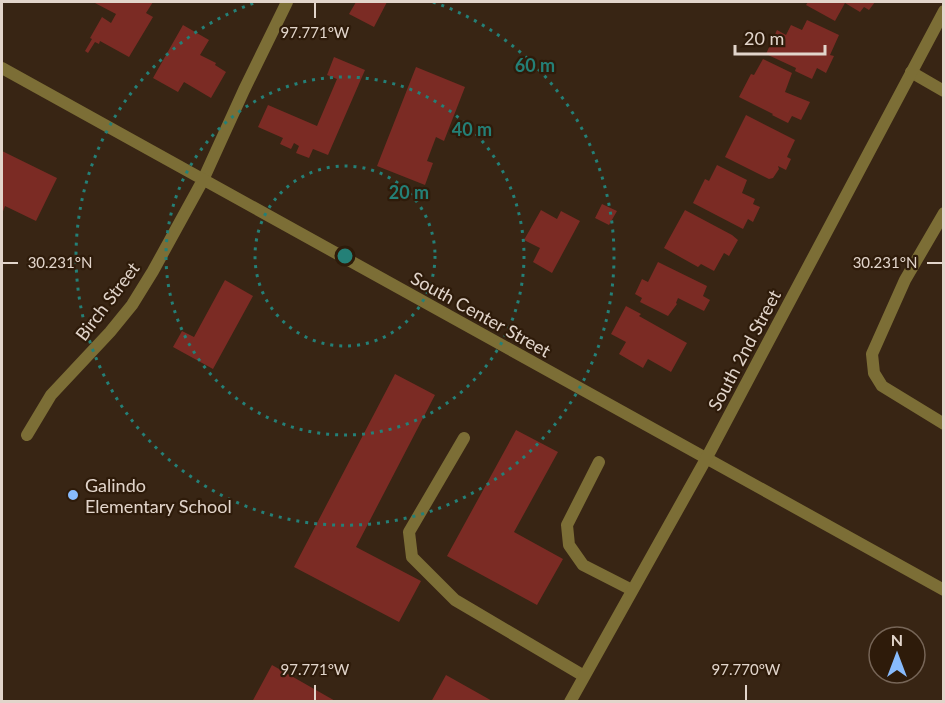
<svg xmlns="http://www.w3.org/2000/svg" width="945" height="703" viewBox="0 0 945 703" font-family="Lato,sans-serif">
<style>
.building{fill:#7b2b24}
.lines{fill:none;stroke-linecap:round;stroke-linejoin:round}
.service{stroke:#7c6e36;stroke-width:12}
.minor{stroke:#7c6e36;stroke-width:12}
.tertiary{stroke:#7c6e36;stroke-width:12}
.ticks{fill:none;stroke:#e2d5cb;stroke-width:2}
.ring{fill:none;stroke:#248077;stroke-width:3;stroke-dasharray:3 6}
.poi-dot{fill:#88bbfc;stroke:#2e1b0a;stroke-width:2}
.labels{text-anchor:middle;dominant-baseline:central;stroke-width:4.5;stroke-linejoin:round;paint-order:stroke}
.street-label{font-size:18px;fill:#e2d5cb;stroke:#2e1b0a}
.poi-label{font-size:18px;fill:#e2d5cb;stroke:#2e1b0a;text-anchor:start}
.ticks-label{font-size:15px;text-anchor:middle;fill:#e2d5cb;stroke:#2e1b0a;stroke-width:4.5;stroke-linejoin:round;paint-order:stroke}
.centre{fill:#248077;stroke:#2e1b0a;stroke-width:3}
.ring-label{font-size:18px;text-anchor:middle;font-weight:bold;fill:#248077;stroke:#2e1b0a;stroke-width:4.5;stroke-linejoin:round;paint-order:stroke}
</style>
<rect width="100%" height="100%" fill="#382514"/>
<!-- building -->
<path class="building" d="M93 2H153L146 13 153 17 129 57 100 41 99 44 95 42 88 53 85 51 92 39 90 38 102 17 111 23 116 14Z
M356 2H387L374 27 349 14Z
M808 2H875L869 10 864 7 860 12 845 3 835 21 806 5Z
M807 20 839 35 830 55 834 56 826 73 817 68 812 79 795 71 796 68 766 54 777 30 786 35 791 25 802 30Z
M183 25 209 40 200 55 216 63 215 65 226 72 211 98 184 82 178 92 153 78Z
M334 57 365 70 328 155 313 149 309 158 296 153 299 146 294 143 291 149 280 144 283 138 258 127 268 105 317 126 337 79 327 75Z
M763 59 792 73 785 92 810 102 801 120 792 116 788 123 772 115 773 114 739 97 751 74 754 75Z
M416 67 465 87 444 141 436 137 427 161 433 163 425 185 377 166Z
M746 115 795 140 787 157 791 159 786 170 778 166 779 169 773 178 769 179 725 157Z
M2 151 57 178 36 221 5 206 2 214Z
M717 165 747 180 742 193 755 199 753 204 760 207 753 222 748 219 743 229 693 203 705 179 709 181Z
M602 204 617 211 609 225 595 218Z
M541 210 557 219 561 211 580 221 552 273 533 262 540 248 524 240Z
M685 210 732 235 738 240 729 256 724 253 714 271 701 264 698 267 664 248Z
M658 262 707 286 703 296 710 300 704 311 678 298 676 303 677 304 668 316 640 302 642 298 635 294 642 279 648 282Z
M225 280 253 296 213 369 173 347 182 331 194 337Z
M626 306 641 314 639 316 687 343 671 372 648 359 643 368 619 354 626 342 611 334Z
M395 374 435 395 356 547 421 581 399 622 294 567Z
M516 430 558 452 514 532 563 559 537 605 447 556Z
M272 665 337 702H252Z
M446 675 494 702H431Z"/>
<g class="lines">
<!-- service -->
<path class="service" d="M911 72 944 91
M203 180 244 90 287 2
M944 213 905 280 872 354 874 373 882 386 944 424
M464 438 409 532 412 557 455 600 584 676
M599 462 567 525 569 545 583 565 632 590"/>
<!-- minor -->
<path class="minor" d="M2 68 944 590
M27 435 51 395 110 332 132 305 153 271 203 180"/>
<!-- tertiary -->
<path class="tertiary" d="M570 702 706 459 944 11"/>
</g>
<!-- ticks -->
<path class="ticks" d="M315 3V18M3 263H18M927 263H942M315 685V700M746 685V700"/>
<!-- distance rings -->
<g class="ring">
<circle cx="345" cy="256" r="90"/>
<circle cx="345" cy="256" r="179"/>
<path d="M433 2A269 269 0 1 1 257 2"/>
</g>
<!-- markers -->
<circle class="poi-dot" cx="73" cy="495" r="6"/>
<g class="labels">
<!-- street labels -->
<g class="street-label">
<text transform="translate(107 301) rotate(-53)">Birch Street</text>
<text transform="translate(481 314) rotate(29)">South Center Street</text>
<text transform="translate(744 350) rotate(-62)">South 2nd Street</text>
</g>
<!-- poi labels -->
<g class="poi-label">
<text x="85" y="485">Galindo<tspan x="85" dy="21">Elementary School</tspan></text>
</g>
</g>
<g class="ticks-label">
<text x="315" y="38">97.771°W</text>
<text x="60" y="268">30.231°N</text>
<text x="885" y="268">30.231°N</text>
<text x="315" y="675">97.771°W</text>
<text x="746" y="675">97.770°W</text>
</g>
<circle cx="345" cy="256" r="9" class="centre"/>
<g class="ring-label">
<text x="535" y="72">60 m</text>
<text x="472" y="136">40 m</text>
<text x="409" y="199">20 m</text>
</g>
<!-- border -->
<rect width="945" height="703" fill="none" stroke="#e2d5cb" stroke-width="6"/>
<!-- north arrow -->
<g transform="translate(897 655)"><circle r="28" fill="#2e1b0a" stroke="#766557" stroke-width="1.5"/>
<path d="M0-4.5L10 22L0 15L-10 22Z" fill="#88bbfc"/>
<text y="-9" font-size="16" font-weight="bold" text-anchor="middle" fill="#e2d5cb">N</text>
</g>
<!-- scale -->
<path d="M735 45v9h90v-9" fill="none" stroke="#e2d5cb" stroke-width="3"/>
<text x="744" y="45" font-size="18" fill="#e2d5cb" stroke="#2e1b0a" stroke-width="4.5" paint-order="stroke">20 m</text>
</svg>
